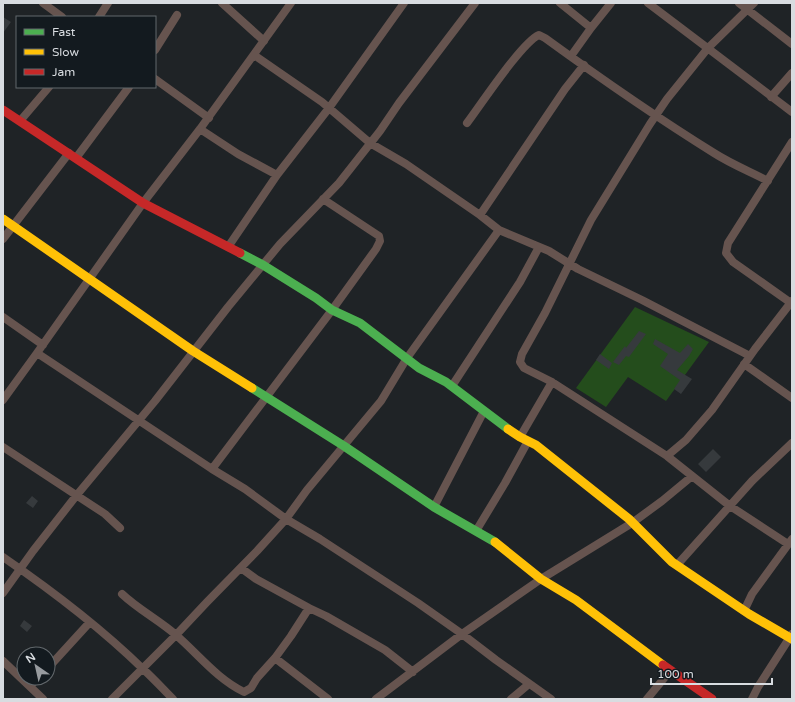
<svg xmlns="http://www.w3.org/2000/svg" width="795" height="702" viewBox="0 0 795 702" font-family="'Varela Round',sans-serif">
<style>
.green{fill:#244d1c}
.building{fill:#363a3d}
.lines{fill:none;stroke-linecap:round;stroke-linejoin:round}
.street{stroke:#66544f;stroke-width:8}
.fast{stroke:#4caf50;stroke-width:9}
.slow{stroke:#ffc107;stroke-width:9}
.jam{stroke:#c62828;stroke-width:9}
</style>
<rect width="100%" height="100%" fill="#1f2326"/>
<!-- green -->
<path class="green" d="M635 307 709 342 666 401 628 377 606 407 576 388Z"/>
<!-- building -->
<path class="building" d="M3 17 11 22 3 33Z
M639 331 646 334 629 357 626 356 619 365 613 362 625 346 626 348Z
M655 339 680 353 688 344 693 349 689 356 677 370 692 379 681 394 674 389 680 380 660 366 668 354 653 344Z
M600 354 612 363 609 369 596 360Z
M713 449 721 457 706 472 698 464Z
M32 496 38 501 33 508 26 503Z
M24 620 32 626 27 632 20 626Z"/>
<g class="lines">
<!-- street -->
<path class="street" d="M43 3 62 17
M222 3 264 41
M560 3 591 28 571 56
M648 3 792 112
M739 3 792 44
M754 3 708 48 667 99 650 124 591 220 545 313 522 354 520 362 524 368 552 382 667 456 730 506 788 544
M99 17 108 3
M591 28 611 3
M155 50 177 15
M254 55 322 102 370 143 406 164 480 215 499 230 549 251 578 269 642 300 750 356
M155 79 209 118
M771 97 792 73
M20 121 49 87
M467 123C480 106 522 42 539 35L545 38C600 78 656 117 714 153 731 164 751 172 768 181
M200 129 238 154 277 175
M76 158 129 87
M480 215 565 89 584 65
M3 239 69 153
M228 247 277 175 329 108 404 3
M791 303 733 262 726 253 728 243 792 142
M3 317 43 345
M37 353 212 469 245 489 286 519 320 539 418 603 462 634 496 660 551 699
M744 364 792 398
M452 386 520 282 539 247
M3 400 37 353 143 203 200 129 291 3
M520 437 552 382
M3 447 105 514 120 528
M667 456 686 440 712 410 755 349 792 301
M212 469 332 310 376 249 380 241 379 236 323 199
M434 507 484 411
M476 531 505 483 528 441
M3 557C51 590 101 628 143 669 154 679 163 689 173 699
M677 565 752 481 792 443
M241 568 256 579 309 608 326 616 385 650 413 672
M3 593 33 551 76 496 155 401 228 307 280 244 339 183 380 131 399 103 475 3
M122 594C139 610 159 620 176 635 198 654 217 679 244 692L251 688 257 678 275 658 291 636 309 608
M744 611 752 594 792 539
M275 658 328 699
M3 661 43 699
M48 668 90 622
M30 686 38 678
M112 699 176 635 207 602 257 551 286 519 307 490 381 401 407 358 499 230
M376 699 462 634 541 579 632 523 662 501 691 477
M511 699 529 684
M647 699 670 671
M752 699 758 687 792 634"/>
<!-- fast -->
<path class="fast" d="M240 253 263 265 316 298 332 310 360 323 419 368 446 382 508 429
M252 388 344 446 434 507 495 542"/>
<!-- slow -->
<path class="slow" d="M3 219 193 351 252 388
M508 429 520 437 536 445 629 519 672 562 749 614 792 639
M495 542 541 579 576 600 663 665"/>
<!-- jam -->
<path class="jam" d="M3 110 143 203 240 253
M663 665 712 699"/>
</g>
<!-- border -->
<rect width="795" height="702" fill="none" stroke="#d8dce0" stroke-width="8"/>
<!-- legend -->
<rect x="16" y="16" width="140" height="72" fill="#131a1f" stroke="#62686c"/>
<rect x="24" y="29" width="20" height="6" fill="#4caf50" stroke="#62686c"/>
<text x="52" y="36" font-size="12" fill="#d8dce0">Fast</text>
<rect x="24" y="49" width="20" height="6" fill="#ffc107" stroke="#62686c"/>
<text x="52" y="56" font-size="12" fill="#d8dce0">Slow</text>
<rect x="24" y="69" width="20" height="6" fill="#c62828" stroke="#62686c"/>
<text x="52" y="76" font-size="12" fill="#d8dce0">Jam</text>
<!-- north arrow -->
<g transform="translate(36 666) rotate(326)"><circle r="19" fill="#131a1f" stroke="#62686c"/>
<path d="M0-3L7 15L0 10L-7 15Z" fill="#979b9f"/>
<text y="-6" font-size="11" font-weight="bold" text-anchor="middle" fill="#d8dce0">N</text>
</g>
<!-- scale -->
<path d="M651 678v6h121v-6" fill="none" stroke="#d8dce0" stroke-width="2"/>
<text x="657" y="678" font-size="12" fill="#d8dce0" stroke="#131a1f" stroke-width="3" paint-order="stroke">100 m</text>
</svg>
